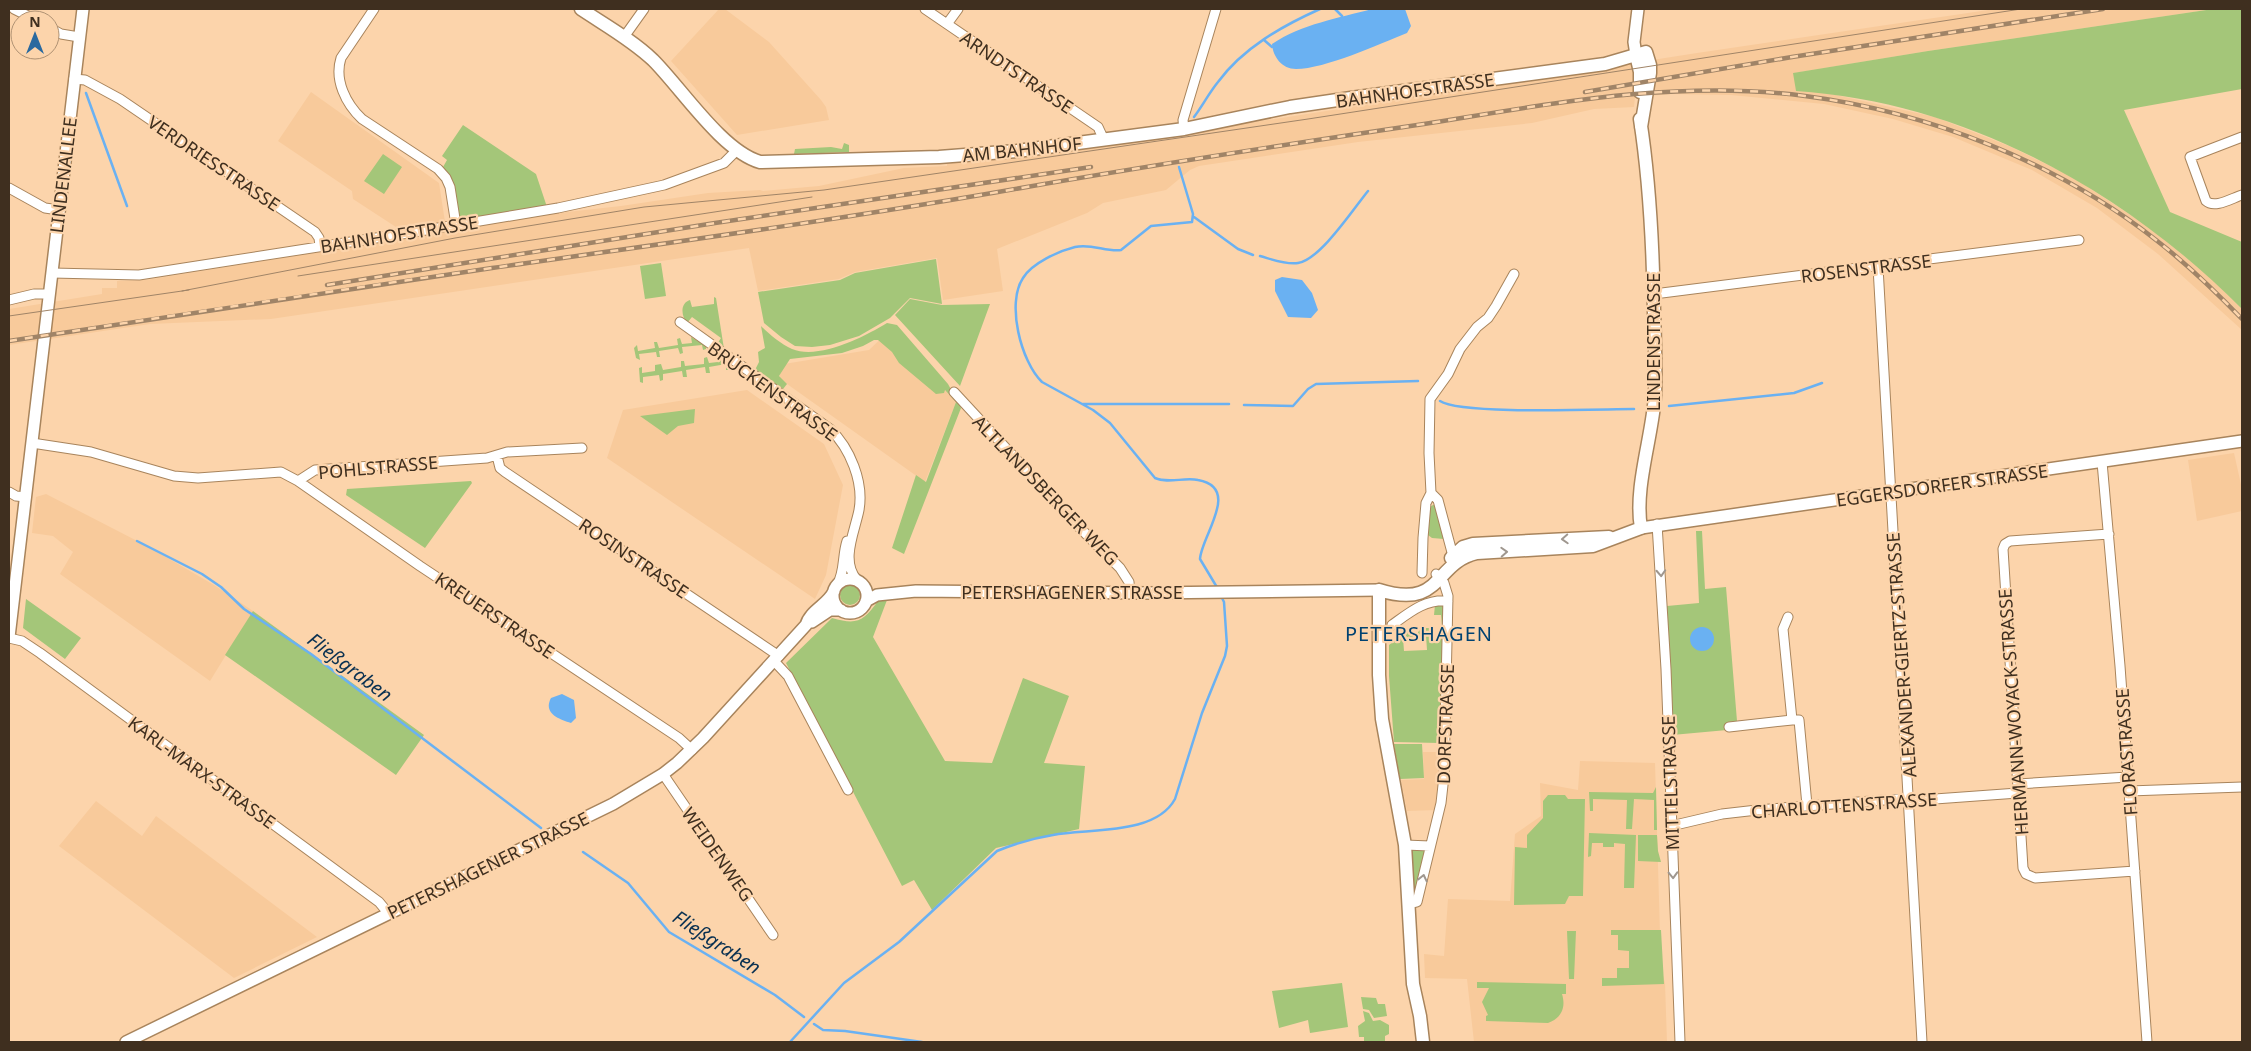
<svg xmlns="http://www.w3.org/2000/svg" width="2251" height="1051" viewBox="0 0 2251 1051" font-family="'Noto Sans',sans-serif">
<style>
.built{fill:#f8ca9b}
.green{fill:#a4c679}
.water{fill:#6ab1f2}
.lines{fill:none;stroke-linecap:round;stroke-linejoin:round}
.stream{stroke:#6ab1f2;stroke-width:2.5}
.minor-casing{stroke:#a8845c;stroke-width:11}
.tertiary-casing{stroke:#a8845c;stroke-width:14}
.secondary-casing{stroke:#a8845c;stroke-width:15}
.minor{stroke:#fff;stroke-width:9}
.tertiary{stroke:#fff;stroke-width:11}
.secondary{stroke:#fff;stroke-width:12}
.tram{stroke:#a08467;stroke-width:1}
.rail-casing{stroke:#a08467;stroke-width:4.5}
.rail{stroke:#fcd4ab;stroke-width:2.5;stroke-dasharray:8;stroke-linecap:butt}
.oneway{stroke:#9f978f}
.labels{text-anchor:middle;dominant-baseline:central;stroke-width:4.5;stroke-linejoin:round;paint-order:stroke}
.street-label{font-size:18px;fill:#3f2f1f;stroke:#fcd4ab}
.water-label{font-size:19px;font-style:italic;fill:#0a3151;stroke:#fcd4ab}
.quarter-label{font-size:20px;letter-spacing:1px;fill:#004271;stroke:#fcd4ab}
</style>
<rect width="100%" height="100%" fill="#fcd4ab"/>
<!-- built -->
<path class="built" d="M719 9H725L769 42 821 100 826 107 829 120 737 135 671 61Z
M1995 9H2213L1928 51 1794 73 1796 90 1827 93 1935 117 2009 146 2071 176 2152 229 2214 281 2242 309V330L2158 254 2097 208 2032 170 1953 137 1893 119 1824 104 1731 95 1671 94 1635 97 1634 107 1594 109 1532 123 1358 142 1199 166 1190 170 1166 190 1103 203 1087 213 997 249 1003 291 943 300 937 258 855 272 839 279 758 291 749 248 271 319 150 324 9 345V309L102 294V288H117V281L146 280 567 212 621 206 708 193 760 190 763 191 819 186 904 168 947 166V160L1114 144 1697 53Z
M311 92 439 183 445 222 399 229 353 199 352 191 278 141Z
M889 331 956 402 925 482 780 379 778 365 869 350Z
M747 390 824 444 843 485 826 575 815 599 607 458 623 410Z
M2234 453 2242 489V511L2197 521 2188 460Z
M46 494 147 546 214 585 253 611 210 681 60 574 73 552 53 536 32 533 36 497Z
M1423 752H1443L1442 779 1436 810 1407 811 1401 780 1424 779Z
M1580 761 1655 763 1661 968 1665 983 1667 1042H1474L1467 979 1425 978 1424 954 1444 956 1448 899 1510 901 1515 834 1541 816 1540 783 1578 790Z
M96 801 142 836 156 816 317 937 234 978 59 846Z"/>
<!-- green -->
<path class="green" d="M2213 9H2242V89L2124 110 2170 212 2242 242V309C2124 190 1965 102 1796 91L1793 73 1928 51Z
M463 125 536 174 547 207 459 220 447 173 443 167 447 160 442 156Z
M844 143 849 145V152L794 154 795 149 831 147 842 149Z
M383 154 402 167 384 194 364 181Z
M936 259 942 304 910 298 890 318 859 336 830 345 812 347 795 346 781 337 764 323 758 292 840 280 855 273Z
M661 263 666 296 645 299 640 266Z
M714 297 716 298 724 349 717 344 721 338 692 317 687 323C681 316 680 303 690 300L692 307 714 304Z
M910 299 942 305 990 304 960 386 895 315Z
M887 323 897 325 948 384 961 408 904 554 892 548 916 475 926 482 956 402 945 390 944 393 936 394 899 363 892 352 878 340H874L863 346 842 353 790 359 779 376 787 384 783 389 755 370 759 362 758 352 765 348 761 326C769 334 781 344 792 349 819 360 864 337 887 323Z
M691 337 706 346V349L703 350 702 345 682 347 683 353 680 354 678 348 659 351 660 357H657L656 352 639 354 640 360 636 358 634 348 637 345 638 351 655 348 654 342H657L659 348 678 345 677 339 680 338 682 344 692 343Z
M707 357 709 363 718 362V358L730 366 731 370H726V364L709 367 710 373H706L705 367 686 370 687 377H683L682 371 663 374V380L660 381 659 375 643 377V383L640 382 639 368 642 367V373L655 371V365L661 364 663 370 681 367V361H684L685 366 704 364V358Z
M695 409 694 423 678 426 667 435 640 416Z
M471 481 472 483 425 548 346 495 347 489Z
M1433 505H1435L1444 539 1432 538 1428 535 1430 507Z
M1696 531H1702L1705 589 1726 587 1737 721 1728 722 1727 730 1672 735 1667 606 1699 603Z
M840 595a10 10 0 1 1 20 0a10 10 0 1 1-20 0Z
M26 599 81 638 65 659 23 628Z
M887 600 873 637 945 761 992 763 1023 678 1069 696 1044 763 1085 766 1079 829 996 848 932 910 914 880 902 886 786 663 832 618C857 625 863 622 878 601Z
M1435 605H1444L1439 743 1394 742 1389 676V645L1408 630 1413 633V637L1403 638 1404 651 1427 650 1426 636H1418V632L1422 628H1432L1435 638 1443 636 1441 615H1434Z
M253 611 424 735 396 775 225 655Z
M1394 744H1422L1424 778 1400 779Z
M1656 787 1657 830H1654V800L1634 799 1632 829H1626L1627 800 1593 799V811H1590L1589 792 1653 793Z
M1548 795H1565L1568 799H1585L1583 896H1569L1565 904 1514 905 1515 847 1527 848V835L1543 818V801Z
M1589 833 1636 835 1634 888H1624L1625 844 1614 843V847H1603V843H1592L1591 856 1588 857Z
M1638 835H1657L1658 851 1661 862 1638 861Z
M1412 849H1423L1426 852 1416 892 1414 891Z
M1611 930H1661L1664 984 1602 986V978H1617V968H1629V951L1618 950V935H1611Z
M1567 931H1576L1574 979H1569Z
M1477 982 1566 984V994H1562C1566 1007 1562 1018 1548 1023L1486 1021V1016L1488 1015 1482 1002 1489 988H1477Z
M1342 983 1348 1027 1310 1033 1308 1020 1279 1028 1272 991Z
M1361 997 1376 998 1378 1004H1385L1387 1016 1374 1018 1369 1010 1363 1009Z
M1363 1011 1369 1013 1373 1021 1380 1020 1389 1025V1034L1385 1036V1042H1364V1037H1359L1358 1026 1365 1021Z"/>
<!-- water -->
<path class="water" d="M1372 9H1405L1411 26 1407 33C1379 44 1325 69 1296 69 1282 69 1273 57 1272 44 1302 24 1339 18 1372 9Z
M1282 277 1302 280 1312 293 1318 310 1311 318 1288 317 1275 291V280Z
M1690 639a12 12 0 1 1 24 0a12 12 0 1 1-24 0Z
M562 694 574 700 576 718 571 723C558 719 543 713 551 698Z"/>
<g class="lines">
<!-- stream -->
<path class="stream" d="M1335 9 1342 16
M1264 40 1272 47
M86 93 127 206
M1194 117C1203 105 1209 93 1218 82 1243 48 1282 26 1320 9
M1179 167 1193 214 1192 222 1151 226 1121 250C1106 252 1091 243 1075 247 1059 251 1032 263 1023 278 1006 303 1021 362 1042 382L1093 410 1110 423 1155 478C1168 484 1184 477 1198 480 1242 488 1201 536 1200 559L1218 589
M1194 217 1238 249 1253 255
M1260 256C1271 259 1286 265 1298 263 1320 260 1354 208 1368 191
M1440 401C1461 415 1601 409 1634 409
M1083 404H1229
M1244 405 1293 406 1308 389 1316 384 1418 381
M1669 406 1794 393 1822 383
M137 541 202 574 221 587 244 609 311 654 541 828
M583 852 628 883 669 932 775 995 804 1017
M814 1024 823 1030 845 1031 922 1042
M790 1042 844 983 899 942 997 851C1014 844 1034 838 1053 835 1088 828 1155 836 1175 799L1202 713 1225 656 1227 646 1224 602 1221 596"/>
<!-- minor casing -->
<g class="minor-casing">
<path id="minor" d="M14 9 36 20
M374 9 341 58C334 80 346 104 362 119L438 169 446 178 450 187 456 225
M925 9 1098 127 1104 140
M947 24 958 9
M50 28 61 34 79 37
M624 37 644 9
M74 79 85 80 120 99 315 232 319 238 320 246
M1184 129 1183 120 1216 9
M2242 137 2190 157 2206 201C2215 209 2232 198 2242 195
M9 188 45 208 59 210
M1878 267C1891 526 1909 784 1922 1042
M52 273 139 275 408 233 558 208 664 185 724 163 736 151
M1654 294 2079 240
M9 300 34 294H49
M680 322 830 429C850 448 864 482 859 510 855 531 840 561 857 580
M954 392 1077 525 1120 568 1129 582 1130 593
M32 443 91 452 174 476 198 478 281 472 298 481 315 470 487 458 507 452 582 448
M497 456 500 468 505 472 779 656
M2102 462 2120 666 2147 1042
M298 481 420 566 679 738 692 750
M9 492 16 496 26 497
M1431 493 1438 500 1453 556 1456 559
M1657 524 1666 669 1680 1042
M2109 534 2010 541 2005 544 2003 549 2023 868 2026 874 2035 878 2135 871
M1422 573 1423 538 1426 503 1431 493 1429 453 1430 399 1448 374 1460 349 1477 327 1488 318 1496 306 1514 274
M837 585C845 572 842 556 847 541
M1788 617 1783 629 1792 720H1799L1807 805
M1392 625C1410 612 1425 599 1448 601
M9 638 22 641 40 653 379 902 389 914
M774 661 788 676 848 790
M1729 727 1792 720
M663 774 773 935
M2018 784 2128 777
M2129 791 2242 787
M1671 826 1722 814 1757 810 1910 798 1921 800 2018 793
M1405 845 1430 846
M1409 904 1417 902 1441 803 1444 776 1448 596 1444 583 1436 574"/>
</g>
<!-- tertiary casing -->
<g class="tertiary-casing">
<path id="tertiary" d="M1636 55 1634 42 1638 9
M1641 528 2242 441
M833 596a17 17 0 1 1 34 0a17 17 0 1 1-34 0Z
M866 601 877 595 916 591 1148 593 1379 590
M812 622 830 610H841
M9 637 83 9
M126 1042 613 804 663 774 677 763 703 738 806 625C810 610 828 605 834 591"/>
</g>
<!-- secondary casing -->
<g class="secondary-casing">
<path id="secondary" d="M581 9C605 25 632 40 653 60 682 89 722 151 760 162L939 157 1017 151 1184 129 1290 107 1351 98 1605 64 1646 52 1650 65V73L1641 127
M1636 55 1640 72V92
M1451 558 1463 547 1473 544 1609 537
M1379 590C1443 610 1433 563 1477 553L1593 546 1641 528C1634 488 1652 438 1655 396 1656 368 1655 340 1654 312 1653 248 1650 183 1640 119
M1379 590V675L1382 719 1405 845 1413 984 1420 1016 1423 1042"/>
</g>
<!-- minor -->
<use href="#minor" class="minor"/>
<!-- tertiary -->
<use href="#tertiary" class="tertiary"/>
<!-- secondary -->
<use href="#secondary" class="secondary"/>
<!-- tram -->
<path class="tram" d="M298 276 812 197
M182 291 455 238 644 207 824 190 1308 119 2021 9
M9 316 189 290"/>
<!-- rail casing -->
<g class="rail-casing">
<path id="rail" d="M1585 92 1792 57 2103 9
M327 285 715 223 1091 167
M9 341C170 316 331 291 492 268 661 244 830 221 998 192 1140 167 1282 145 1424 124 1551 104 1676 79 1805 96 1929 112 2058 163 2156 240 2187 264 2215 291 2242 319"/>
</g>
<!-- rail -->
<use href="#rail" class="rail"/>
</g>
<!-- one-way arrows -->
<defs><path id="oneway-chevron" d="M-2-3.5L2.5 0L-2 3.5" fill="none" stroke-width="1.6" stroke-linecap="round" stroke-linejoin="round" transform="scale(1.25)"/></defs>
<g class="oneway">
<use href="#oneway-chevron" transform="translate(1565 539) rotate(177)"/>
<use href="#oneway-chevron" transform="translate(1504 552) rotate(-3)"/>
<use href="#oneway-chevron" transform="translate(1661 573) rotate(87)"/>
<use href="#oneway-chevron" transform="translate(1673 875) rotate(88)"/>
<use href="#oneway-chevron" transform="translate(1423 878) rotate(-77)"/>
</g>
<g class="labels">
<!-- street labels -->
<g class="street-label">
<text transform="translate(1017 72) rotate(34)">ARNDTSTRASSE</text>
<text transform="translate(1415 90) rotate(-8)">BAHNHOFSTRASSE</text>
<text transform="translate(1022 149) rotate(-6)">AM BAHNHOF</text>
<text transform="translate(214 163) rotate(34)">VERDRIESSTRASSE</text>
<text transform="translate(63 175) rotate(-83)">LINDENALLEE</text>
<text transform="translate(399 234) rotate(-9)">BAHNHOFSTRASSE</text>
<text transform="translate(1866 268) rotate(-7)">ROSENSTRASSE</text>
<text transform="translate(1653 342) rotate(-90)">LINDENSTRASSE</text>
<text transform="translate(773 391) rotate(36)">BRÜCKENSTRASSE</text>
<text transform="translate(378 467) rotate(-5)">POHLSTRASSE</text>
<text transform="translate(1942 485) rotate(-8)">EGGERSDORFER STRASSE</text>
<text transform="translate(1046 490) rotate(46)">ALTLANDSBERGER WEG</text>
<text transform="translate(634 558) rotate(34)">ROSINSTRASSE</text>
<text x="1072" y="592">PETERSHAGENER STRASSE</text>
<text transform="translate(495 615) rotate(34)">KREUERSTRASSE</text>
<text transform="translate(1901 655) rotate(-94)">ALEXANDER-GIERTZ-STRASSE</text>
<text transform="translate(2013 712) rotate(-94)">HERMANN-WOYACK-STRASSE</text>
<text transform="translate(1445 724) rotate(-88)">DORFSTRASSE</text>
<text transform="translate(2126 752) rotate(-94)">FLORASTRASSE</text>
<text transform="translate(202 772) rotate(36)">KARL-MARX-STRASSE</text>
<text transform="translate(1670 783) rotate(-92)">MITTELSTRASSE</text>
<text transform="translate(1844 805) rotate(-4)">CHARLOTTENSTRASSE</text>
<text transform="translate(718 854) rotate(55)">WEIDENWEG</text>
<text transform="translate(488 865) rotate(-26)">PETERSHAGENER STRASSE</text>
</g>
<!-- water labels -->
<g class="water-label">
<text transform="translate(350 667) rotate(37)">Fließgraben</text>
<text transform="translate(717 942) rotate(33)">Fließgraben</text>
</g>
<!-- quarter labels -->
<g class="quarter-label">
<text x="1419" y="633">PETERSHAGEN</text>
</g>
</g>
<!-- border -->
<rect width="2251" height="1051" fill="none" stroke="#3f2f1f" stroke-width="20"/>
<!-- north arrow -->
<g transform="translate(35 35)"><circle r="24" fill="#fcd4ab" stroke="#b09273"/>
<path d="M0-4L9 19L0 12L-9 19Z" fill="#29699f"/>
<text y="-8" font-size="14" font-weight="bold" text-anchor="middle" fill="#3f2f1f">N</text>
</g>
</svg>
